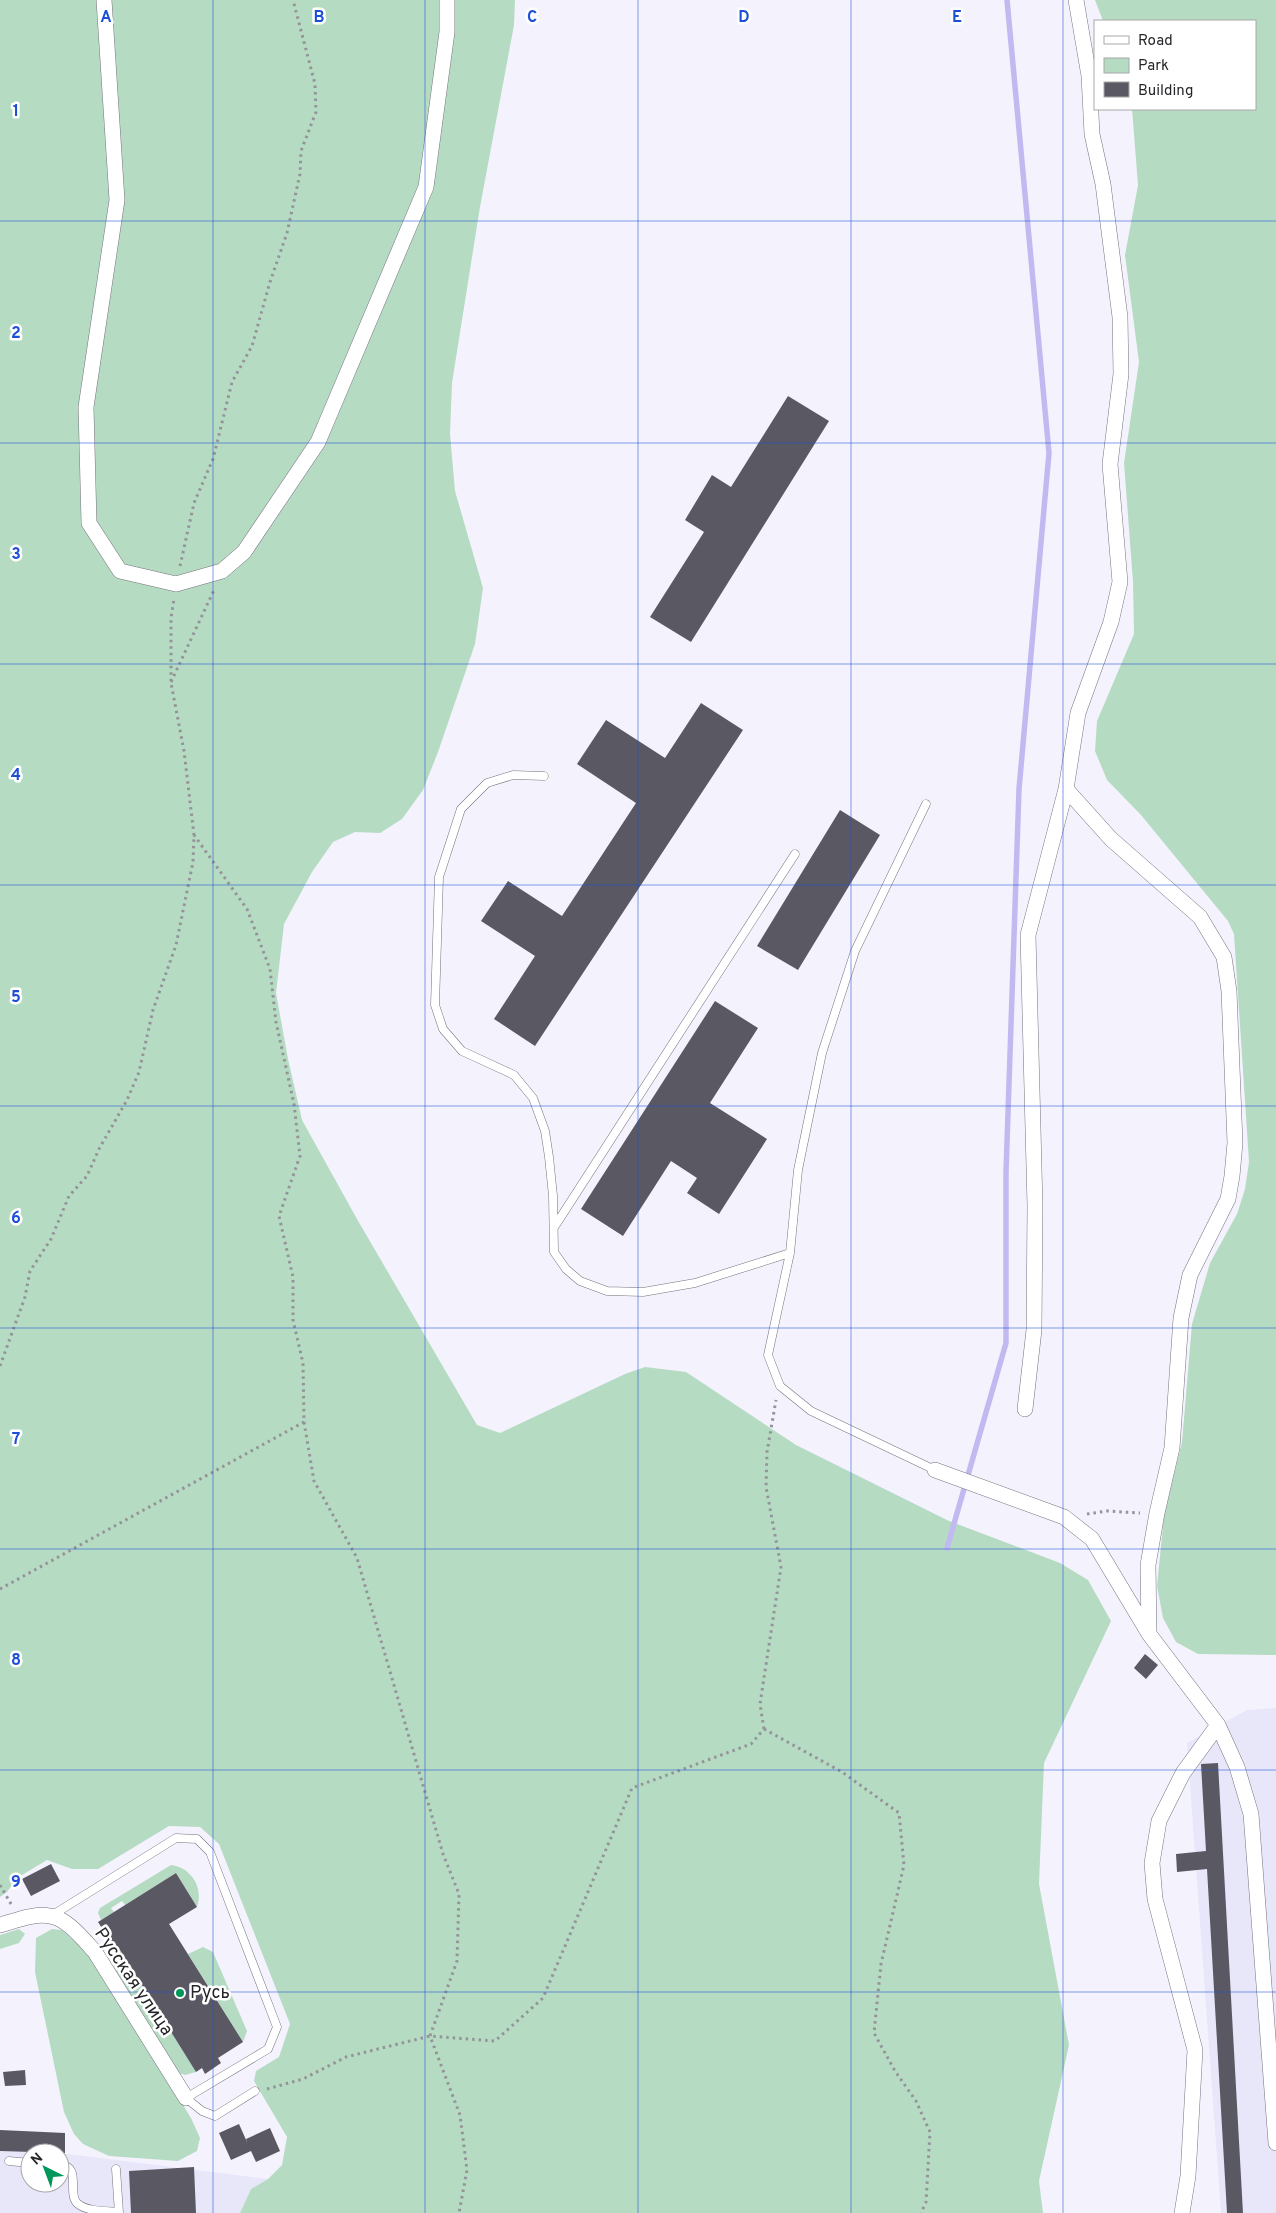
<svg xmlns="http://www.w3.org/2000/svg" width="1276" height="2213" viewBox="0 0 1276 2213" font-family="Overpass,sans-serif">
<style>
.built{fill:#e8e7fa}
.green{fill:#b6dbc3}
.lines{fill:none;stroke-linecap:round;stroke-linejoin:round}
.stream{stroke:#c1baf1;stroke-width:5.5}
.building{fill:#5a5963}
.service-casing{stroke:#75737e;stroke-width:9}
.minor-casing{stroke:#75737e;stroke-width:16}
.path{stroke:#94939a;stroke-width:3;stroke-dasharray:2.5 4;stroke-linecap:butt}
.service{stroke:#fff;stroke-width:8}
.minor{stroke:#fff;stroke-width:15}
.grid{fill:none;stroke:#1d4ed8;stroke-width:1;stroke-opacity:0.55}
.poi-dot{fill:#00985a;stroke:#fff;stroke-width:2}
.labels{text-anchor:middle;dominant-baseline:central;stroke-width:5;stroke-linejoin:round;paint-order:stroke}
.street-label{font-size:18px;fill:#26262a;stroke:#fff}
.poi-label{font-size:18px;fill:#26262a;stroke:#fff;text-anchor:start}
.grid-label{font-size:16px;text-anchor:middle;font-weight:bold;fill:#1d4ed8;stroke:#fff;stroke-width:5;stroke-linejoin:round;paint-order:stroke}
</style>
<rect width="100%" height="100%" fill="#f4f3fd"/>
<!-- built -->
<path class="built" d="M1276 1708V2213H1221L1187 1743 1247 1710Z
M0 2146 57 2153H30V2183H60V2153L269 2179 251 2189 240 2213H0Z"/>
<!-- green -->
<path class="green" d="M0 0H515L514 25 480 207 452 383 450 434 455 491 483 588 475 644 438 752 423 790 402 819 380 833 355 832 333 842 312 872 284 924 276 993 288 1059 302 1120 357 1219 477 1425 500 1433 625 1374 645 1367 686 1372 796 1445 949 1521 1060 1563 1088 1580 1111 1621 1044 1763 1039 1884 1069 2045 1039 2181 1043 2213H240L251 2189 268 2179 282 2165 287 2137 254 2081 256 2071 279 2057 290 2024 219 1844 200 1827 169 1826 98 1869H72L47 1860 17 1878 7 1892 0 1897Z
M1095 0H1276V1655L1198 1654 1176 1642 1163 1618 1157 1586 1164 1516 1182 1442 1192 1324 1210 1263 1237 1214 1245 1189 1249 1162 1234 934 1228 921 1141 815 1107 780 1095 751 1097 721 1134 634 1133 582 1124 463 1139 362 1125 255 1138 185 1132 109H1255V21H1103Z
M171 1865C191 1867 204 1888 197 1907L176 1873 125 1905 122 1901 111 1908 114 1912 101 1920 98 1913 100 1908Z
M19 1929 25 1934 19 1943 0 1949V1935Z
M52 1929 62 1930 94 1959 191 2118 200 2138 197 2151 178 2161 109 2156 83 2144 74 2134 64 2112 35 1972 36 1938Z
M203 1947 213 1952 247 2031 243 2042 188 1954Z
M120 1950 196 2072 185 2075 176 2072 114 1970V1960Z"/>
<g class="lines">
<!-- stream -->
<path class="stream" d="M947 1548 1006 1343V1172L1019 789 1049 453 1007 0"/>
</g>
<!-- building -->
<path class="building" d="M788 396 829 421 691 642 650 617 704 532 685 520 712 475 731 487Z
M701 703 743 730 535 1046 494 1019 535 956 481 921 508 881 562 916 636 803 577 764 606 720 665 758Z
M840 810 880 835 798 970 757 946Z
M715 1001 758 1028 710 1103 767 1139 719 1214 687 1193 697 1178 671 1161 623 1236 581 1209Z
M1145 1654 1158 1665 1146 1679 1134 1668Z
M1218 1763 1243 2213H1227L1207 1869 1177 1872 1176 1854 1206 1851 1201 1764Z
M51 1864 60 1881 31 1896 22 1879Z
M176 1873 197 1907 169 1924 243 2042 218 2058 221 2063 205 2074 202 2068 196 2072 120 1950 117 1952 98 1922Z
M25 2070 26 2085 5 2086 3 2072Z
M239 2124 247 2142 246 2139 270 2128 280 2151 256 2162 251 2151 231 2160 219 2133Z
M0 2130 65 2133V2153L0 2151Z
M194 2167 196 2213H131L129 2171Z"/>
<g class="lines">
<!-- service casing -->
<g class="service-casing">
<path id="service" d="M544 776 513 775 487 783 461 809 439 877 435 1005 443 1029 462 1051 514 1075 533 1098 545 1131 549 1157 553 1196 554 1252 566 1269 580 1281 607 1291 643 1292 695 1283 790 1253
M926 804 855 951 822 1053 798 1170 790 1253 768 1355 780 1386 811 1411 935 1470
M555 1226 795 854
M51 1916 176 1838 197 1839 210 1852 277 2027 268 2049 186 2098 202 2111 215 2116 255 2091
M9 2161 30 2163
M60 2165C82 2166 67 2193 77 2203 86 2212 108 2211 119 2212
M116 2169 119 2213"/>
</g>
<!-- minor casing -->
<g class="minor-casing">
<path id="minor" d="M104 0 117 200 86 407 89 523 120 571 176 584 222 571 244 552 318 442 426 187 447 32V0
M1066 789 1111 839 1200 917 1224 957 1229 991 1235 1143 1232 1176 1228 1199 1190 1275 1181 1318 1172 1448 1157 1513 1148 1565 1149 1634
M1025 1409 1034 1330 1035 1206 1028 935 1066 789 1078 713 1111 622 1120 582 1110 464 1121 374 1120 317 1103 184 1092 134 1089 76 1076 0
M935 1470 1064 1517 1092 1539 1149 1634 1218 1725 1183 1773 1159 1821 1152 1863 1155 1899 1195 2050 1188 2176 1182 2213
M1218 1725 1237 1767 1251 1814 1276 2143
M0 1925C15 1921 34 1913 50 1916 67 1918 84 1940 95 1952L186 2098"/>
</g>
<!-- path -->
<path class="path" d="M180 566 194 503 213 459 232 382 252 346 270 282 287 233 300 174 301 151 316 112 315 84 293 0
M171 682 214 590
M0 1366 25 1297 30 1271 51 1239 69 1196 87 1176 99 1149 127 1100 139 1072 153 1010 176 945 193 862 194 835 184 751 171 683V618L174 599
M304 1422 314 1481 357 1558 443 1854 459 1894 457 1961 430 2036 460 2115 467 2170 459 2213
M1087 1514 1107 1511 1140 1513
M0 1589 304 1422 303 1363 293 1320V1277L279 1216 300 1156 294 1104 276 1022 270 969 247 909 194 835
M764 1729 842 1772 899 1813 904 1865 881 1964 874 2033 895 2071 916 2101 930 2132 926 2202 921 2213
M764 1729 760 1704 781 1567 766 1487 767 1452 776 1400
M0 1885 11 1904
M267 2089 303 2079 346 2057 430 2036 495 2041 543 1998 632 1788 751 1744 764 1729"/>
<!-- service -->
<use href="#service" class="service"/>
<!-- minor -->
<use href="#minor" class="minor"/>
</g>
<!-- grid -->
<path class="grid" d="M213 0V2213M425 0V2213M638 0V2213M851 0V2213M1063 0V2213M0 221H1276M0 443H1276M0 664H1276M0 885H1276M0 1106H1276M0 1328H1276M0 1549H1276M0 1770H1276M0 1992H1276"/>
<!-- markers -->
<circle class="poi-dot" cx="180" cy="1993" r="5"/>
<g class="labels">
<!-- street labels -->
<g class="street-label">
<text transform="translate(133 1982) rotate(56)">Русская улица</text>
</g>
<!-- poi labels -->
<g class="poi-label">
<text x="190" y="1993">Русь</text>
</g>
</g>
<g class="grid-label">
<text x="106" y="22">A</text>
<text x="319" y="22">B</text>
<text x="532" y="22">C</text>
<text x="744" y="22">D</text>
<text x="957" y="22">E</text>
<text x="16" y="116">1</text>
<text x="16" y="338">2</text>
<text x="16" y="559">3</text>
<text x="16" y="780">4</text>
<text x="16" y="1002">5</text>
<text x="16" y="1223">6</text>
<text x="16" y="1444">7</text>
<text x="16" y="1665">8</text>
<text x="16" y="1887">9</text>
</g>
<!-- legend -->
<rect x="1094" y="20" width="162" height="90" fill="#ffffff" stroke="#a8a8aa"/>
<rect x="1104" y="36" width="25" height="8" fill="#ffffff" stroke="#a8a8aa"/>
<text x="1138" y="45" font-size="15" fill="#26262a">Road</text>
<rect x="1104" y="58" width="25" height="15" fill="#b6dbc3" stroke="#a8a8aa"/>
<text x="1138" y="70" font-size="15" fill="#26262a">Park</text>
<rect x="1104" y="82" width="25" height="15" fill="#5a5963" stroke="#a8a8aa"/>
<text x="1138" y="95" font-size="15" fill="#26262a">Building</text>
<!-- north arrow -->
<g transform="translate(45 2168) rotate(318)"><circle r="24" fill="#ffffff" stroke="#a8a8aa"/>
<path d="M0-4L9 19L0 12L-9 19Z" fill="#00985a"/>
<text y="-8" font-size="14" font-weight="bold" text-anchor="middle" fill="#26262a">N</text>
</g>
</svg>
